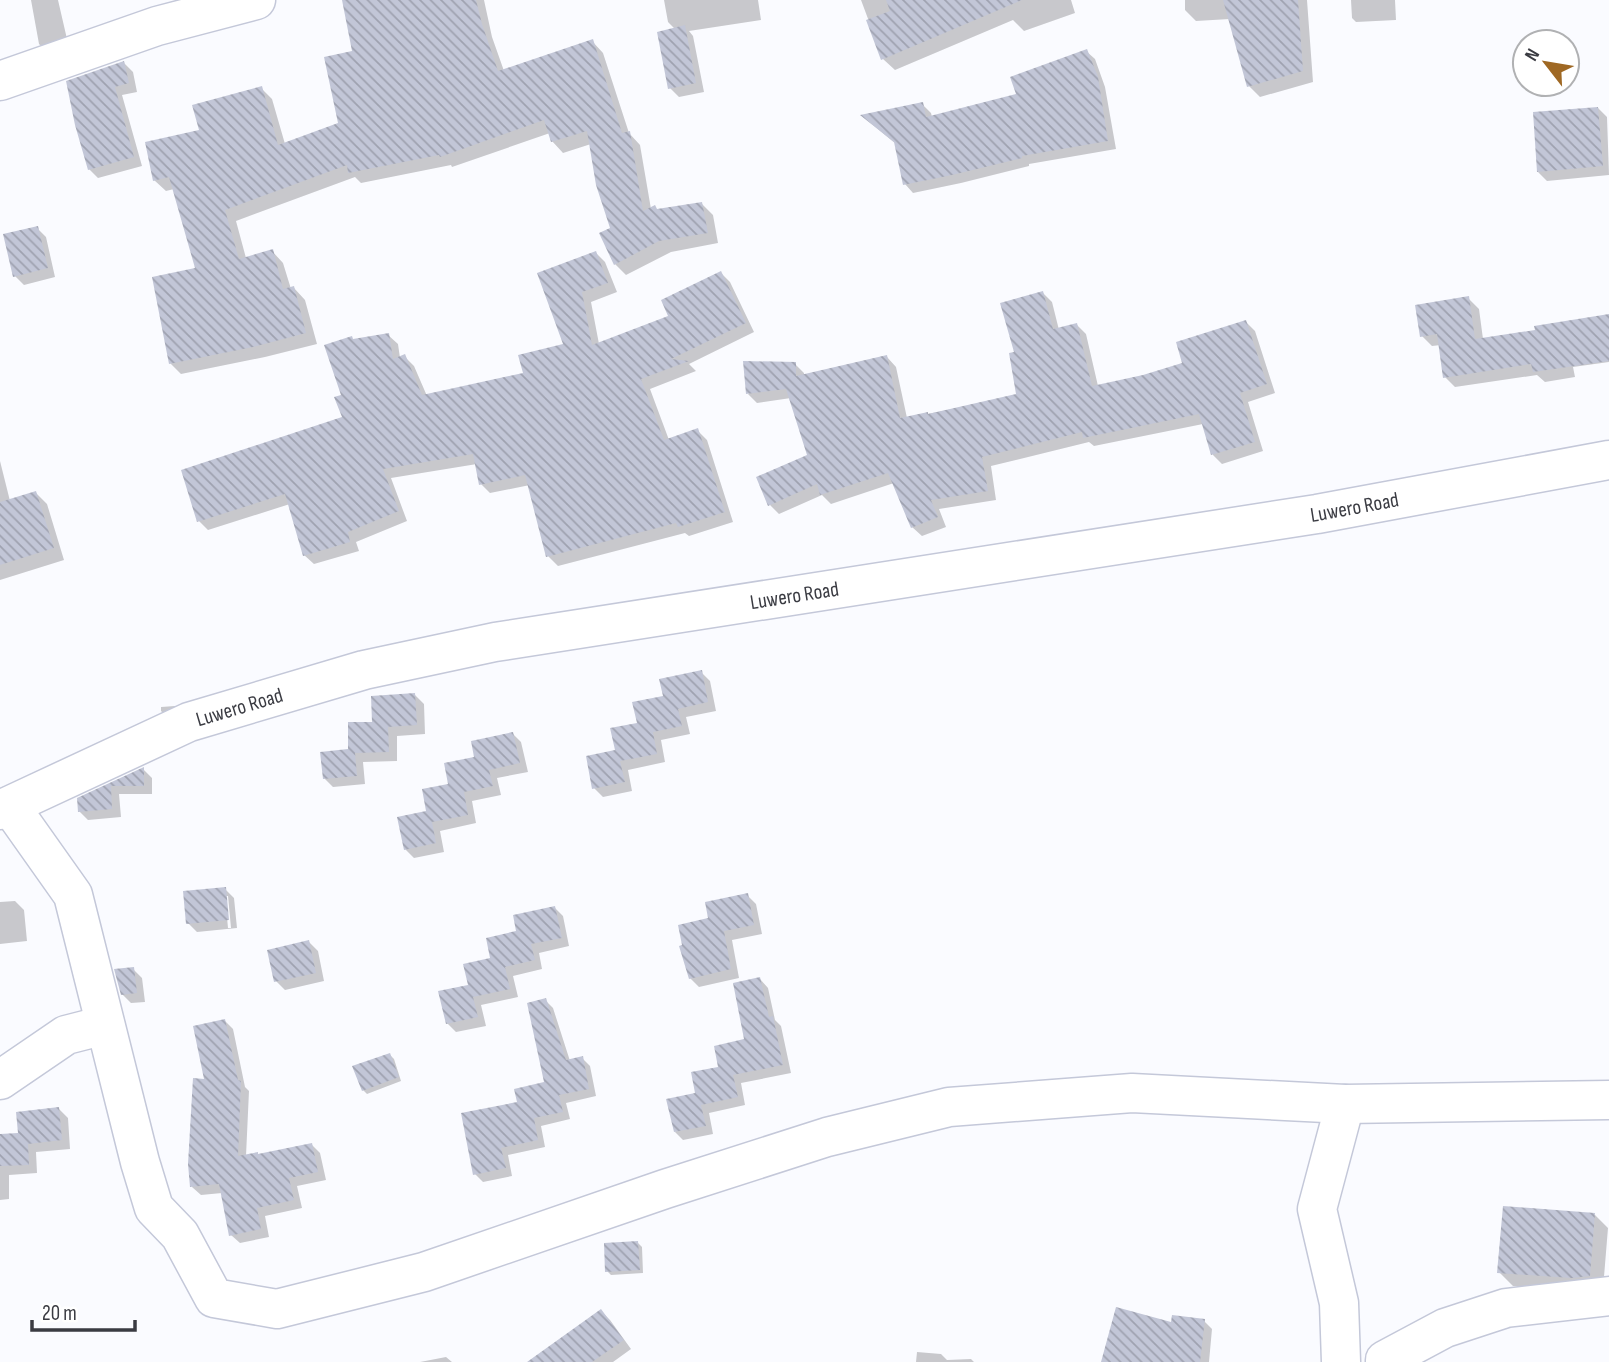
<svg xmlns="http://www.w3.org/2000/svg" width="1609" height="1362" viewBox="0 0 1609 1362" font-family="'Sofia Sans Condensed',sans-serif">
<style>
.shadow{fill:#0003;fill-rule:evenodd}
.building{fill:url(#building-back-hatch)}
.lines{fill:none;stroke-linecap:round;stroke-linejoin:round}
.minor-casing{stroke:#c4c8d9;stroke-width:41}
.minor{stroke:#fff;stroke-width:38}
.labels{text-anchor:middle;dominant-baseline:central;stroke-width:5;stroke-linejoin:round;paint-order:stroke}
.street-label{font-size:21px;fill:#3a3b42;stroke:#fff}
</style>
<defs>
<pattern id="building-back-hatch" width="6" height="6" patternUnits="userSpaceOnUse" patternTransform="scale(1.75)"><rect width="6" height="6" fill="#c2c6d7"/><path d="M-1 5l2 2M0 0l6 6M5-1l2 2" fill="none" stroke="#9fa2b0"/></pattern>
</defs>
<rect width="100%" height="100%" fill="#fafbff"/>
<!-- shadow -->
<path class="shadow" d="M31 0H58L67 39 43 48 39 44Z
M344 0H484L492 37 504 71 592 41 603 53 629 133 640 145 651 209 659 211 702 204 713 215 718 243 671 252 626 275 615 264 612 229 591 144 563 153 552 141 550 133 452 167 451 165 361 183 355 177 236 221 246 258 272 251 283 263 291 289 294 288 305 300 317 344 265 357 181 374 170 363 197 269 174 189 166 191 154 180 201 131 261 88 272 99 285 144 340 124 354 53Z
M664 0H758L761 20 689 31 693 36 704 92 679 97 670 88 675 29 668 22Z
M861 0H1071L1075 13 1024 31 1013 20 895 70 883 59Z
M1185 0H1307L1313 82 1260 97 1249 86 1230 19 1196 21 1185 10Z
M1351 0H1395L1396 20 1356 22 1352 18Z
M1086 51 1095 59 1105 87 1116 149 1029 164V166L961 183 913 193 905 184 896 144 863 117 922 104 931 113 932 117 1019 95Z
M124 63 133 72 137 92 122 95 142 166 98 178 89 169 77 124Z
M1598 108 1607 117 1609 175 1547 181 1538 172Z
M37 228 46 237 55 277 24 285 15 276Z
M596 253 605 262 617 292 591 302 599 344 671 317 721 273 730 282 754 332 689 364 696 371 650 389 669 440 697 430 707 440 733 522 689 536 685 533 558 566 548 556 530 485 490 493 481 484 477 464 391 478 407 521 356 542 359 551 314 564 304 555 290 504 208 530 199 521 345 418 343 396 354 340 388 335 398 344 400 358 405 357 414 366 427 396 525 374 565 346 539 274Z
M1043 293 1052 302 1059 330 1077 325 1086 334 1098 386 1143 377 1185 364 1246 322 1255 331 1275 393 1248 402 1263 451 1222 464 1213 455 1203 424 1094 446 1089 442 991 466 996 500 939 509 946 527 922 536 912 527 894 483 831 504 822 495 779 514 770 505 809 456 791 398 757 403 748 394 795 364 804 373V376L887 357 896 367 907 418 1018 396 1016 354Z
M1468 298 1479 309 1483 339 1537 331 1609 316V362L1573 367 1575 377 1545 382 1537 375 1455 387 1445 377 1441 345 1432 346 1422 336Z
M0 461 10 501 36 493 47 504 64 560 0 580Z
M701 672 710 681 716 711 686 717 690 734 661 740 665 762 628 770 632 791 603 797 594 788 617 751 639 724 665 697Z
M415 695 424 704 425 734 397 736V761L363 762 365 784 333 787 324 778 374 723Z
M175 706 182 714 170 720 161 711V707Z
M512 733 521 742 528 772 497 778 501 795 472 801 476 823 440 831 444 852 414 858 405 849 428 812 477 758Z
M143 769 152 778V794H119L121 817 88 820 79 811 78 800Z
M225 889 234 898 237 928 197 932 188 923ZM225 896H228L231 928H228Z
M747 895 756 904 762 934 732 940 739 978 699 987 690 978 711 919Z
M15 901 24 910 27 941 0 944V902Z
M554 907 563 916 569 946 539 953 542 969 513 976 518 997 481 1005 486 1026 456 1032 447 1023 470 986 492 960 519 932Z
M309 942 318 951 324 981 285 990 276 981Z
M133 969 142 978 145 1002 131 1003 122 994Z
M760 979 768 988 775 1020 781 1026 791 1073 741 1083 745 1105 709 1113 713 1134 683 1140 675 1132 698 1094 746 1041Z
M545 1000 553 1008 570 1061 582 1058 590 1066 596 1096 566 1103 570 1119 541 1126 545 1147 508 1155 512 1176 483 1182 475 1174 519 1103 546 1083Z
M225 1021 233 1029 245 1087 249 1091 246 1156H259L312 1145 320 1153 326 1180 297 1186 302 1208 265 1216 269 1237 240 1243 231 1235 222 1193 201 1195 192 1187 206 1081Z
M390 1055 394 1059 401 1081 367 1094 363 1090Z
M59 1109 68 1118 70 1149 36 1152 37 1173 9 1175V1199L0 1200V1135L20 1134Z
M1595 1215 1608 1228 1603 1289 1587 1291 1513 1286 1499 1272Z
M638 1243 642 1247 643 1273 611 1275 607 1271Z
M601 1311 610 1320 631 1349 613 1362H530Z
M1204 1321 1212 1329 1209 1362H1103L1173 1324Z
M917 1352 941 1354 947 1360 971 1359 974 1362H916Z
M446 1357 452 1362H420Z"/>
<!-- building -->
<path class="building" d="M342 0H476L482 24 498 71 593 39 622 133 630 131 643 211 655 205 657 209 702 202 708 233 659 241 614 265 599 233 610 228 596 185 587 131 551 142 544 120 440 157 439 155 348 173 347 165 225 210 239 259 273 249 283 289 294 286 306 333 253 347 169 364 152 277 195 268 169 177 153 181 145 142 199 130 192 105 262 86 278 145 338 123 324 57 352 51Z
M886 0H1022L881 60 866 20 890 11Z
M1223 0H1298L1303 71 1247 87Z
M685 25 696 83 668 89 657 32Z
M1087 49 1098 77 1108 141 1022 156V158L952 175 903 185 894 142 860 115 923 102 926 117 1016 94 1010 77Z
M124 61 129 83 115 87 134 157 88 170 75 125 66 81Z
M1598 107 1603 166 1537 172 1533 112Z
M38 226 48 268 13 277 3 234Z
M596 251 608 283 582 292 592 345 668 316 661 300 721 271 746 323 671 359 689 361 641 379 664 440 698 428 725 512 678 527 676 523 546 557 525 475 479 485 473 454 383 469 399 511 348 532 350 542 303 556 285 494 197 522 181 470 342 417 334 397 341 395 324 345 352 336 353 339 389 333 393 359 405 354 422 395 523 373 518 355 563 344 537 273Z
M1043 291 1053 329 1077 323 1092 386 1143 375 1182 363 1176 342 1246 320 1267 384 1240 393 1255 442 1211 455 1199 414 1083 438 1082 432 982 457 988 491 931 500 938 517 911 528 888 473 820 495 817 484 768 506 756 477 807 455 786 389 746 394 743 361 796 362V376L887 355 900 418 928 412V414L1016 394 1009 353 1014 352 1000 303Z
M1469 296 1475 339 1535 330 1534 326 1609 314V361L1533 372 1531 364 1443 378 1437 334 1420 337 1415 305Z
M36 491 54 548 0 565V502Z
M702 670 708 702 678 709 682 726 653 732 657 754 620 761 625 782 592 789 586 756 615 750 610 728 637 723 632 702 663 696 659 679Z
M415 693 417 725 388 727 389 752 355 753 357 776 323 779 320 752 348 749V722H372L371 696Z
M513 732 520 763 489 770 493 786 464 792 468 815 432 822 436 843 404 850 397 817 426 811 422 789 448 784 444 763 474 757 471 741Z
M144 767V786H111L112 809 78 812 77 798Z
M226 887 229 920 186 924 183 891Z
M748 893 754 925 724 931 731 969 689 979 679 946 682 945 678 925 708 918 705 902Z
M555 906 562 938 531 944 535 960 505 967 510 989 473 997 478 1017 446 1024 438 991 468 985 463 964 490 958 486 938 516 931 513 915Z
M309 940 316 973 274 982 267 950Z
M134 967 137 993 121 995 114 969Z
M760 977 769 1017 773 1016 783 1065 733 1075 738 1097 701 1105 706 1126 674 1132 666 1099 695 1093 691 1072 718 1067 714 1046 744 1039 733 983Z
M546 998 566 1060 583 1056 589 1089 559 1095 563 1112 534 1118 538 1140 501 1148 506 1168 473 1175 461 1113 517 1102 514 1089 544 1082 527 1003Z
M225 1019 238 1080 241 1081 238 1156 258 1152V1154L312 1143 318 1172 289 1178 294 1200 257 1208 261 1229 229 1236 219 1184 190 1187 188 1164 193 1078 204 1079 193 1026Z
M390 1053 399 1077 362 1091 352 1066Z
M59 1107 62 1140 28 1144 29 1165 0 1166V1134L18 1133 16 1112Z
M1503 1206 1595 1213 1590 1276 1572 1278 1497 1273Z
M638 1241 640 1270 605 1272 604 1243Z
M1116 1307 1171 1322 1172 1315 1205 1319 1200 1362H1101Z
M601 1309 624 1340 592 1362H527Z"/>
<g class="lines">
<!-- minor casing -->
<g class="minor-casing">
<g id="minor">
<path d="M0 81 157 26 256 0"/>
<path d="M10 806 73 895 140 1162 154 1208 180 1235 214 1298 277 1309 424 1272 665 1189 827 1137 949 1107 1132 1093 1345 1104 1609 1100"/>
<path id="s1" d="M0 810 189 722 364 670 495 642 1317 514 1609 460"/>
<path d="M0 1080 66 1035 105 1025"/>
<path d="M1341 1362 1339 1303 1317 1209 1345 1104"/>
<path d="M1385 1362V1360L1445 1328 1506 1308 1609 1296"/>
</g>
</g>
<!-- minor -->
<use href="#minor" class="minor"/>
</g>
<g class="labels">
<!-- street labels -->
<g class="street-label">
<text stroke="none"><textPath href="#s1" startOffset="1395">Luwero Road</textPath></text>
<text stroke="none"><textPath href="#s1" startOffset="828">Luwero Road</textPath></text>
<text stroke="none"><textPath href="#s1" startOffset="261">Luwero Road</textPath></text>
</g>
</g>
<!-- north arrow -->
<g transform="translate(1546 63) rotate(301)"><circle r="33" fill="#ffffff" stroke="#b0b1b3" stroke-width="2"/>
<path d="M0-5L12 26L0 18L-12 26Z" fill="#9f6823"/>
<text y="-10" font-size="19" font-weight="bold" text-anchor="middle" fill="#3a3b42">N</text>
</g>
<!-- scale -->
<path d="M32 1320v10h103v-10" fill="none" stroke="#3a3b42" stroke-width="3.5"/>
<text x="42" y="1320" font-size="21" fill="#3a3b42" stroke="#ffffff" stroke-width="5" paint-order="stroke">20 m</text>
</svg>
